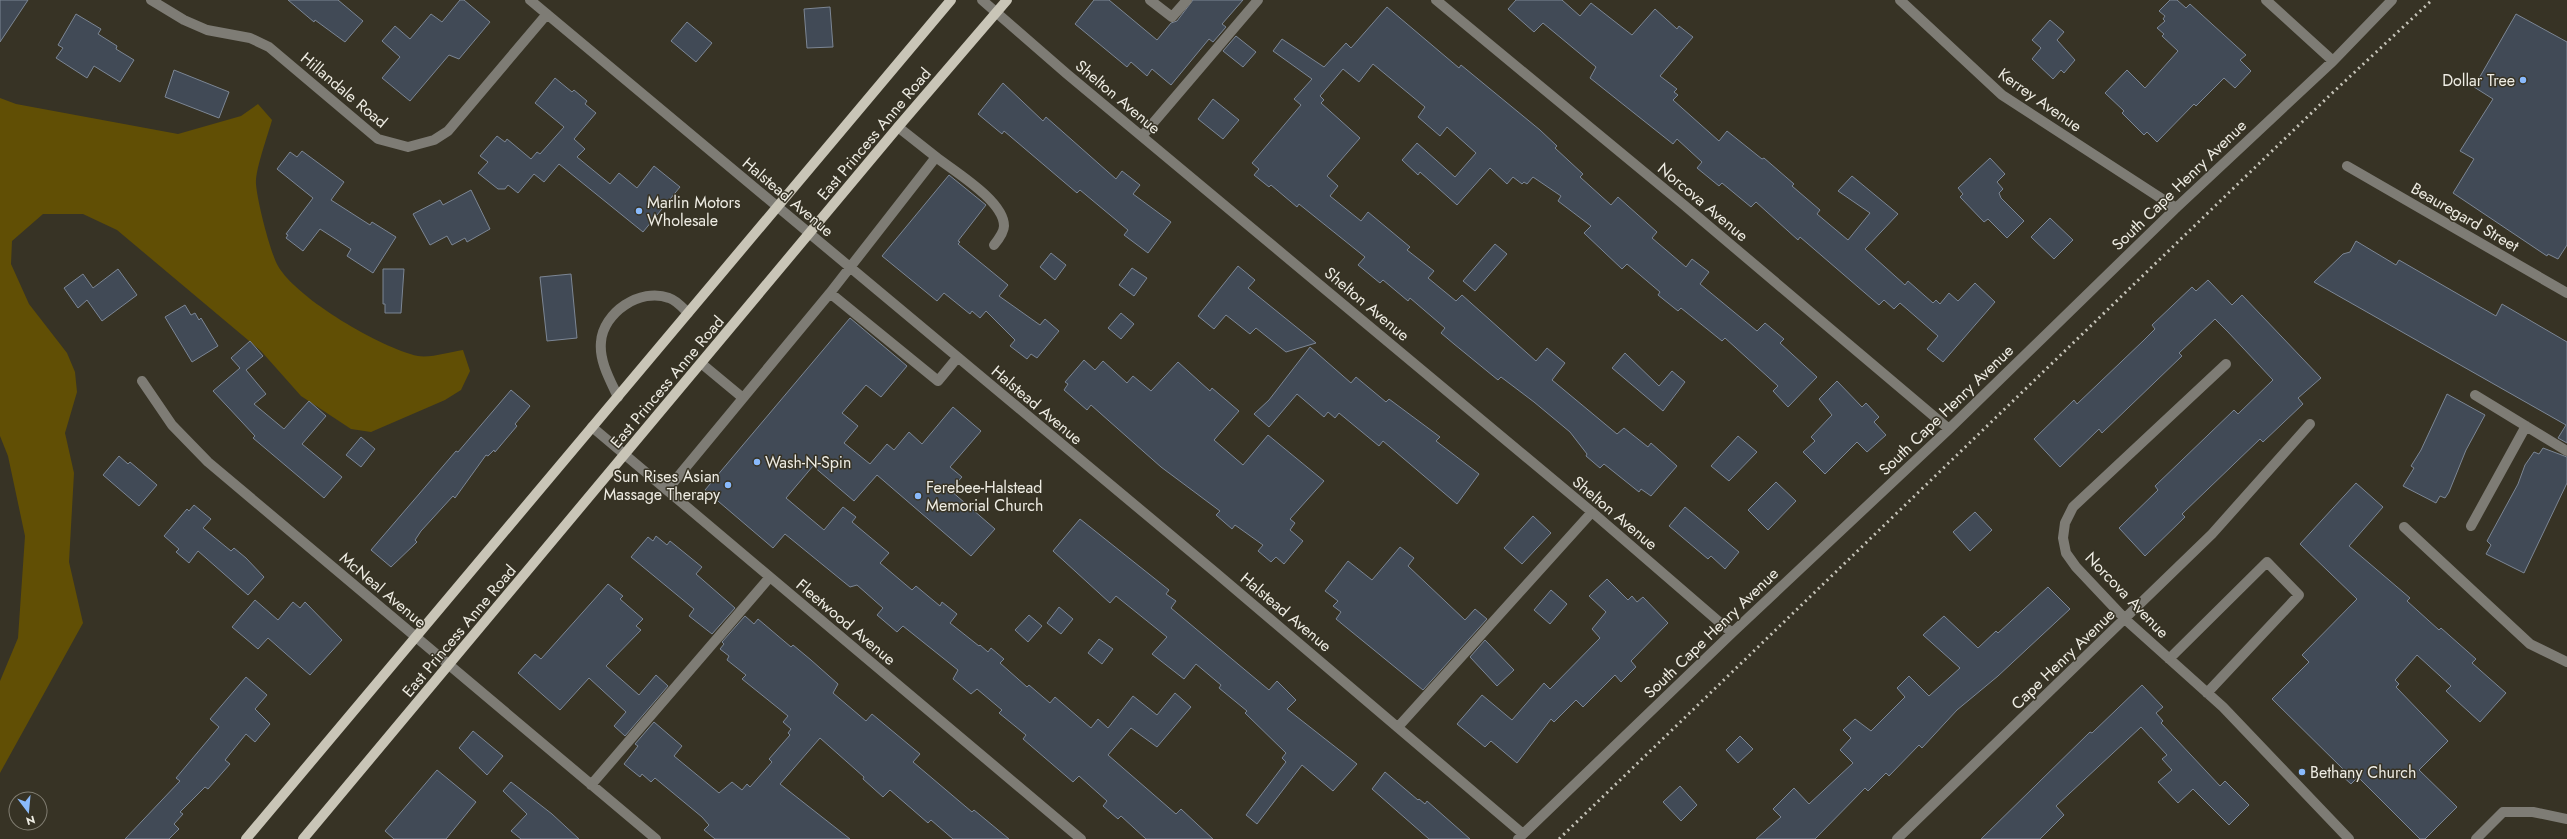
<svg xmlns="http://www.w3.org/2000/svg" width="2567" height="839" viewBox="0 0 2567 839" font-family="Jost,sans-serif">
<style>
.green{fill:#614f05}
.building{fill:#414a56;stroke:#7c8694}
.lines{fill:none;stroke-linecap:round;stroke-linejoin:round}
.minor{stroke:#7e7c75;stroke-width:10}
.major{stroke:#c9c5b7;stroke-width:10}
.rail{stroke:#c6c4b9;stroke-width:3;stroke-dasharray:2 4;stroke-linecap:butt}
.poi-dot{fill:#89bafc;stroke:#373325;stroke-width:1.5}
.labels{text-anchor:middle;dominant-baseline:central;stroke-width:3;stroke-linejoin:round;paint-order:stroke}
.poi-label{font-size:16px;fill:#eeece3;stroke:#373325;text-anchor:start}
.street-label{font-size:16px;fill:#eeece3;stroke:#373325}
</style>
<rect width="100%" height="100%" fill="#373325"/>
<!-- green -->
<path class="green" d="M0 98 16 104 178 134 241 116 258 104 272 120C268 135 255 170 256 184 257 200 270 252 278 266 297 299 381 348 418 356 431 358 450 352 463 350L470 371 461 390 445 400 371 432 351 429 301 396 261 351 117 230 83 214H43L12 241 11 264 29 304 67 353 75 372 77 392 65 433 74 473 69 562 83 623 0 773V681L18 638 25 536 8 456 0 436Z"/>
<!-- building -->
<path class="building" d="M0 0H28L0 42Z
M288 0H338L363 21 345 42 315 20 314 22Z
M460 0H464L490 22 459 59 449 55 410 101 382 78 400 57 382 41 395 26 410 39 431 14 442 22Z
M1094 0H1109L1157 40 1171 23 1177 21 1193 0H1243L1222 24 1226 27 1213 42 1209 39 1171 85 1152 69 1147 76 1131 62 1127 67 1075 24Z
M1516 0H1562L1580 16 1591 3 1632 35 1655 9 1677 29 1679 26 1693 37 1660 76 1677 89 1674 92 1678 95 1673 100 1719 141 1727 131 1762 159 1764 158 1794 184 1792 186 1820 210 1817 214 1848 240 1870 213 1838 191 1852 176 1898 214 1865 249 1905 285 1908 281 1933 303 1936 300 1940 304 1949 293 1958 301 1975 283 1995 302 1943 362 1927 349 1938 336 1900 303 1894 309 1884 300 1879 305 1800 237 1798 240 1756 202 1751 207 1722 183 1719 186 1697 168 1702 162 1677 139 1673 144 1590 78 1596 67 1543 23 1534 32 1508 9Z
M2170 0H2177L2186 8 2190 4 2246 55 2240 60 2251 71 2235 88 2224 78 2196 106 2194 104 2157 142 2147 132 2144 135 2122 113 2124 111 2105 93 2127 70 2145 88 2178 51 2162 36 2164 34 2157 28 2165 21 2163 19 2165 16 2159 11Z
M830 7 833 47 807 48 804 9Z
M1387 7 1459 68 1461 65 1540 130 1557 146 1555 148 1583 174 1580 177 1611 205 1618 197 1657 232 1652 238 1686 267 1692 259 1709 272 1700 284 1757 331 1765 323 1784 339 1780 343 1817 377 1788 407 1773 391 1778 386 1725 338 1722 341 1681 308 1678 311 1658 295 1660 292 1627 264 1622 269 1584 233 1591 226 1558 201 1561 196 1533 177 1527 184 1524 182 1522 184 1513 177 1507 184 1490 168 1457 205 1420 172 1418 175 1402 160 1417 143 1455 177 1476 153 1447 127 1440 136 1418 117 1425 107 1373 64 1359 82 1343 69 1320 96 1324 100 1321 103 1360 138 1327 176 1338 186 1330 196 1361 221 1368 212 1410 247 1407 250 1434 271 1428 278 1456 301 1462 295 1536 361 1547 348 1565 363 1552 380 1617 434 1624 428 1648 447 1651 443 1677 466 1651 496 1641 489 1639 492 1604 464 1600 468 1586 456 1587 454 1570 432 1534 402 1501 377 1498 380 1454 344 1441 333 1445 328 1410 298 1408 301 1383 280 1380 283 1358 265 1365 257 1299 204 1297 207 1271 185 1269 187 1254 175 1259 169 1252 163 1301 105 1294 99 1312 79 1273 51 1282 39 1324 67 1346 43 1351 48Z
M76 14 101 29 98 34 117 46 116 49 134 60 120 82 94 66 87 78 56 58 63 48 58 45Z
M2516 14 2567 42V245L2558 259 2548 254 2547 256 2453 193 2474 159 2460 151 2493 99 2474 87Z
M2050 20 2064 32 2057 40 2075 60 2064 73 2061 70 2053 79 2032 59 2041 48 2032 40Z
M687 22 712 43 696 62 671 41Z
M1236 36 1256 52 1243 67 1223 51Z
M174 70 229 92 219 118 165 97Z
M555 78 572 92 574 90 587 101 585 104 596 113 574 139 585 149 577 157 610 184 619 173 637 188 654 166 680 187 643 232 559 164 544 182 534 174 518 193 508 185 505 189H498L478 173 488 162 480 156 497 136 505 142 507 139 531 159 537 152 540 154 564 127 535 103Z
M1003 83 1043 121 1046 117 1116 179 1122 171 1140 185 1133 194 1171 222 1148 253 1124 235 1128 230 1080 190 1077 193 1004 131 1002 134 978 114Z
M1213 99 1239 120 1223 139 1198 119Z
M302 151 344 182 331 200 370 225 372 222 396 237 373 273 347 256 351 249 320 229 303 251 286 238 288 235 286 234 313 198 277 169 290 152 297 157Z
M1990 158 2005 174 1997 182 2003 189 1999 193 2001 198 2024 221 2007 238 1988 219 1984 222 1960 197 1963 194 1958 188Z
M949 175 986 205 958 241 960 242 958 244 1008 285 999 296 1040 325 1045 319 1059 331 1037 358 1031 354 1027 359 1010 346 1015 340 986 311 980 318 972 311 970 314 944 293 937 301 882 256Z
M471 190 490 229 467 242 465 238 452 245 447 236 430 245 413 214 440 200 443 205Z
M2050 218 2073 240 2054 259 2031 237Z
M2356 241 2396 265 2399 260 2496 316 2502 304 2567 342V443L2558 438 2566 425 2314 282 2343 254 2350 252Z
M1495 244 1507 254 1475 291 1463 281Z
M1051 253 1066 265 1055 280 1040 267Z
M1238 266 1255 280 1248 288 1316 343 1286 352 1256 328 1250 334 1226 315 1214 329 1198 316Z
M1132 268 1147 278 1134 296 1119 285Z
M118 269 137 295 102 321 87 300 78 308 64 288 83 274 93 288Z
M383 269H404L401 313H385V304H383Z
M571 274 577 338 547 341 540 277Z
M2208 280 2232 305 2242 295 2321 378 2298 398 2303 404 2263 442 2260 439 2182 514 2185 517 2145 556 2119 528 2158 490 2155 486 2234 410 2238 414 2273 380 2228 332 2215 319 2179 353 2182 356 2102 433 2099 429 2060 467 2034 439 2074 400 2077 404 2143 341 2155 329 2152 325 2192 287 2196 291Z
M185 305 191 315 195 313 199 320 201 318 218 346 192 362 165 317Z
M1121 313 1134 324 1121 339 1108 328Z
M850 318 907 366 881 397 866 385 842 413 858 426 844 443 870 464 887 444 894 450 909 432 922 444 953 407 981 431 950 467 962 477 950 490 995 529 971 556 877 475 854 501 813 466 786 498 824 530 843 507 856 517 852 522 889 553 880 563 912 590 916 586 940 606 942 602 957 614 950 623 979 646 980 645 988 652 991 648 1004 659 1000 663 1027 687 1029 685 1050 703 1055 697 1091 728 1098 719 1108 728 1133 696 1157 715 1175 693 1191 707 1157 747 1131 728 1108 755 1176 814 1181 809 1213 839H1146L1121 816 1118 819 1103 806 1107 801 1079 776 1073 782 1023 739 1026 735 999 713 1002 710 977 689 971 694 953 679 958 670 903 626 897 632 877 615 883 608 857 585 850 587 785 534 773 548 705 490Z
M250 341 263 356 246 370 266 394 254 404 284 429 309 401 326 416 302 444 342 477 324 498 253 438 255 436 213 391 240 368 231 358Z
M1310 347 1351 383 1356 377 1386 402 1389 399 1432 431 1440 437 1436 441 1479 474 1457 504 1383 441 1379 446 1339 413 1335 418 1328 412 1324 417 1297 394 1269 427 1254 414 1269 400Z
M1625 353 1659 386 1672 371 1685 382 1663 411 1612 368Z
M1084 360 1095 370 1103 361 1127 383 1133 376 1151 391 1178 362 1210 391 1212 388 1239 411 1214 440 1243 465 1268 435 1324 481 1290 519 1295 523 1290 530 1303 541 1284 564 1276 557 1271 562 1258 551 1263 545 1235 525 1232 529 1216 515 1220 511 1161 467 1091 405 1087 410 1064 390 1068 384 1065 382Z
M1837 381 1862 407 1866 403 1879 417 1874 422 1886 435 1867 452 1857 442 1825 474 1803 452 1815 441 1811 437 1832 415 1819 399Z
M511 390 530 406 515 424 517 426 495 452 494 450 488 456 486 455 455 498 453 496 421 531 415 540 417 542 391 567 371 550 456 451 458 452Z
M2447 394 2485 415 2466 450 2449 492 2445 498 2440 496 2436 503 2403 486 2414 468 2411 466 2421 450Z
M1738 436 1757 452 1729 481 1711 466Z
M361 437 375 449 361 467 346 455Z
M2543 448 2567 457V483L2524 573 2486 554 2491 545 2487 541 2518 484 2525 465 2534 452 2539 454Z
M119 456 128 464 130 462 157 485 139 506 103 475Z
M1776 482 1796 501 1768 530 1748 510Z
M2356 483 2383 507 2349 546 2410 598 2407 601 2439 630 2441 628 2476 659 2472 663 2506 693 2480 722 2446 691 2451 686 2417 655 2395 680 2399 684 2396 687 2448 741 2419 770 2457 807 2425 839H2420L2358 777 2351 784 2339 773 2343 769 2272 699 2309 662 2302 655 2357 599 2300 544Z
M194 505 211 519 203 528 231 551 234 548 246 558 264 577 248 595 198 551 189 563 176 552 179 549 164 536 187 509 189 511Z
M1685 507 1739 552 1725 569 1711 556 1708 559 1669 526Z
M1975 512 1992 530 1970 551 1953 532Z
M1533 516 1551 533 1522 564 1504 548Z
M1080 519 1169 590 1166 594 1176 601 1171 608 1269 690 1277 681 1296 700 1287 709 1357 764 1333 791 1302 765 1257 824 1246 815 1286 762 1282 758 1286 753 1245 713 1247 711 1219 688 1221 685 1196 664 1184 679 1152 654 1167 637 1116 596 1110 603 1053 551Z
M656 536 667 545 670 541 702 567 696 574 735 608 712 634 689 616 694 609 631 557 648 537 653 541Z
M1400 547 1414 558 1408 566 1465 620 1475 609 1487 619 1423 690 1336 619 1341 612 1333 606 1338 601 1325 591 1348 561 1372 580Z
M1607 579 1628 600 1632 596 1637 602 1643 597 1668 623 1631 661 1636 667 1621 682 1615 675 1583 707 1576 700 1554 722 1551 719 1517 763 1491 741 1485 747 1457 724 1482 695 1512 720 1544 683 1550 689 1600 638 1592 629 1606 612 1589 596Z
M608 584 623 596 620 599 643 619 636 626 641 630 606 666 639 695 656 675 668 686 625 736 614 726 626 712 589 678 560 710 518 673 535 654 541 659Z
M2048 587 2070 609 1998 676 1957 710 1922 748 1919 745 1889 776 1886 773 1868 791 1865 788 1815 839H1756L1781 817 1773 809 1794 788 1809 804 1853 763 1840 750 1851 738 1843 730 1855 719 1871 731 1905 697 1897 688 1909 676 1929 696 1960 668 1923 635 1944 616 1978 648 1996 631 1998 633Z
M1551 590 1567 604 1550 624 1534 610Z
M255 600 278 620 293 602 300 608 305 602 342 640 310 675 268 638 258 649 232 627Z
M1059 607 1073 619 1061 634 1047 623Z
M1029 615 1042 626 1028 642 1015 630Z
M745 616 754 624 758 619 791 647 793 645 811 660 838 684 833 693 866 721 872 714 920 754 913 762 972 812 974 810 1009 839H953L931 820 928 823 890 790 883 797 863 779 864 777 820 738 780 784 850 839H715L704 830 709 825 702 817 655 778 651 782 642 774 640 777 624 764 638 746 635 744 654 722 682 746 674 756 719 793 732 782 742 790 747 784 750 787 772 762 769 759 790 735 788 733 791 729 783 722 788 716 742 679 746 675 727 660 729 656 720 649 724 644 722 642Z
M1099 639 1113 649 1102 664 1088 653Z
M1485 640 1514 670 1497 686 1470 657Z
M246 677 267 695 255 709 270 724 255 742 246 734 225 760 230 764 208 789 205 787 180 812 183 814 174 824 179 829 169 839H125L180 781 176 778 219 727 210 719Z
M2142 685 2163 707 2156 713 2163 721 2161 723 2220 786 2225 781 2249 805 2229 825 2193 789 2178 803 2158 782 2172 770 2162 759 2167 755 2141 727 2056 806 2064 815 2040 839H1981L2090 732 2092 733Z
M473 731 503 756 487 775 459 748Z
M1740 736 1753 749 1738 763 1726 750Z
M437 770 476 802 446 839H394L385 831Z
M1385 772 1418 800 1419 799 1425 804 1427 801 1470 839H1429L1372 789Z
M511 782 552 814 579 839H521L511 831 527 814 503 791Z
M1680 786 1697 805 1681 821 1663 802Z"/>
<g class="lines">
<!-- minor -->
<path class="minor" d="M151 0 184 20 207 30 250 38 269 47 378 139 408 147 434 140 448 131 547 14
M530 0 1215 572 1523 834
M982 0 1067 74 1592 512 1732 633
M1150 0 1172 17 1187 0
M1436 0 1684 205 1949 429
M1900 0 2002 95 2176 208
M2266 0 2333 61
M1142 136 1258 0
M936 157C955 172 1004 201 1004 226 1004 232 998 240 994 245
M2347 166 2567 293
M830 293 938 381 957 358
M702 364 743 398
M2226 364 2073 507 2065 523 2063 538 2066 553 2076 567 2126 620 2223 707 2349 839
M142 381 172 425 208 462 656 839
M2475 395 2567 451
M618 397C610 380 599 361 601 342 603 313 640 287 669 298 676 300 683 308 688 313
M592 427 1081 839
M667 490 830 293 936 157 898 127
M2471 526 2526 426
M2404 527 2530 644 2567 662
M2169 659 2267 562 2299 595 2207 693
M1398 727 1592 512
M591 785 770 577
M1518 839 1732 633 1949 429 2176 208 2333 61 2392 0
M1897 839 2212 534 2310 424
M2476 839 2503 812H2533L2567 819"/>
<!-- major -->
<path class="major" d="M246 839 951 0
M303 839 898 127 1007 0"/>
<!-- rail -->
<path class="rail" d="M1559 839 2328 97 2432 0"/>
</g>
<!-- markers -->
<g class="poi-dot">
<circle cx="2523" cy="80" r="4"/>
<circle cx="639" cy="211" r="4"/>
<circle cx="757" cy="462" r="4"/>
<circle cx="728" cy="485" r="4"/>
<circle cx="918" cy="496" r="4"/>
<circle cx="2302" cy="772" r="4"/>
</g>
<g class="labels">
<!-- poi labels -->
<g class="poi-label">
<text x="2515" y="80" text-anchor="end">Dollar Tree</text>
<text x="647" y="202">Marlin Motors<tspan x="647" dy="18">Wholesale</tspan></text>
<text x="765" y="462">Wash-N-Spin</text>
<text x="720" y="476" text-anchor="end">Sun Rises Asian<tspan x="720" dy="18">Massage Therapy</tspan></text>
<text x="926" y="487">Ferebee-Halstead<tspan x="926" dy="18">Memorial Church</tspan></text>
<text x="2310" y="772">Bethany Church</text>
</g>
<!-- street labels -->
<g class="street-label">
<text transform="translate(344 90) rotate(40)">Hillandale Road</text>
<text transform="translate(1118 97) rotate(40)">Shelton Avenue</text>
<text transform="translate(2040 100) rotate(35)">Kerrey Avenue</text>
<text transform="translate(874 134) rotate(-50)">East Princess Anne Road</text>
<text transform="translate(2179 185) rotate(-44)">South Cape Henry Avenue</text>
<text transform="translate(788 197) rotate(40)">Halstead Avenue</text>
<text transform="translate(1703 202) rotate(40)">Norcova Avenue</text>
<text transform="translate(2465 217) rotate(30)">Beauregard Street</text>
<text transform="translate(1367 304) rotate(40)">Shelton Avenue</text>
<text transform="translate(667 382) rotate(-50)">East Princess Anne Road</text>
<text transform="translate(1037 405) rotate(40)">Halstead Avenue</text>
<text transform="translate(1946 410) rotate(-44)">South Cape Henry Avenue</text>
<text transform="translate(1615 513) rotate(40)">Shelton Avenue</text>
<text transform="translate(383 590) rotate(40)">McNeal Avenue</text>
<text transform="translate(2127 595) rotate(46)">Norcova Avenue</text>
<text transform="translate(1286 612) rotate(40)">Halstead Avenue</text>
<text transform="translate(846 622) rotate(40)">Fleetwood Avenue</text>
<text transform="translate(459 631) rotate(-50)">East Princess Anne Road</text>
<text transform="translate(1711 633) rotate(-44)">South Cape Henry Avenue</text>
<text transform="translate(2063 659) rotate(-44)">Cape Henry Avenue</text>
</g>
</g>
<!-- north arrow -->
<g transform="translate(28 811) rotate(164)"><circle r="19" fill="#373325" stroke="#807d71"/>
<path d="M0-3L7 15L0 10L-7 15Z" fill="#89bafc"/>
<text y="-6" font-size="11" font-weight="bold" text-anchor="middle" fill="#eeece3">N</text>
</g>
</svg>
